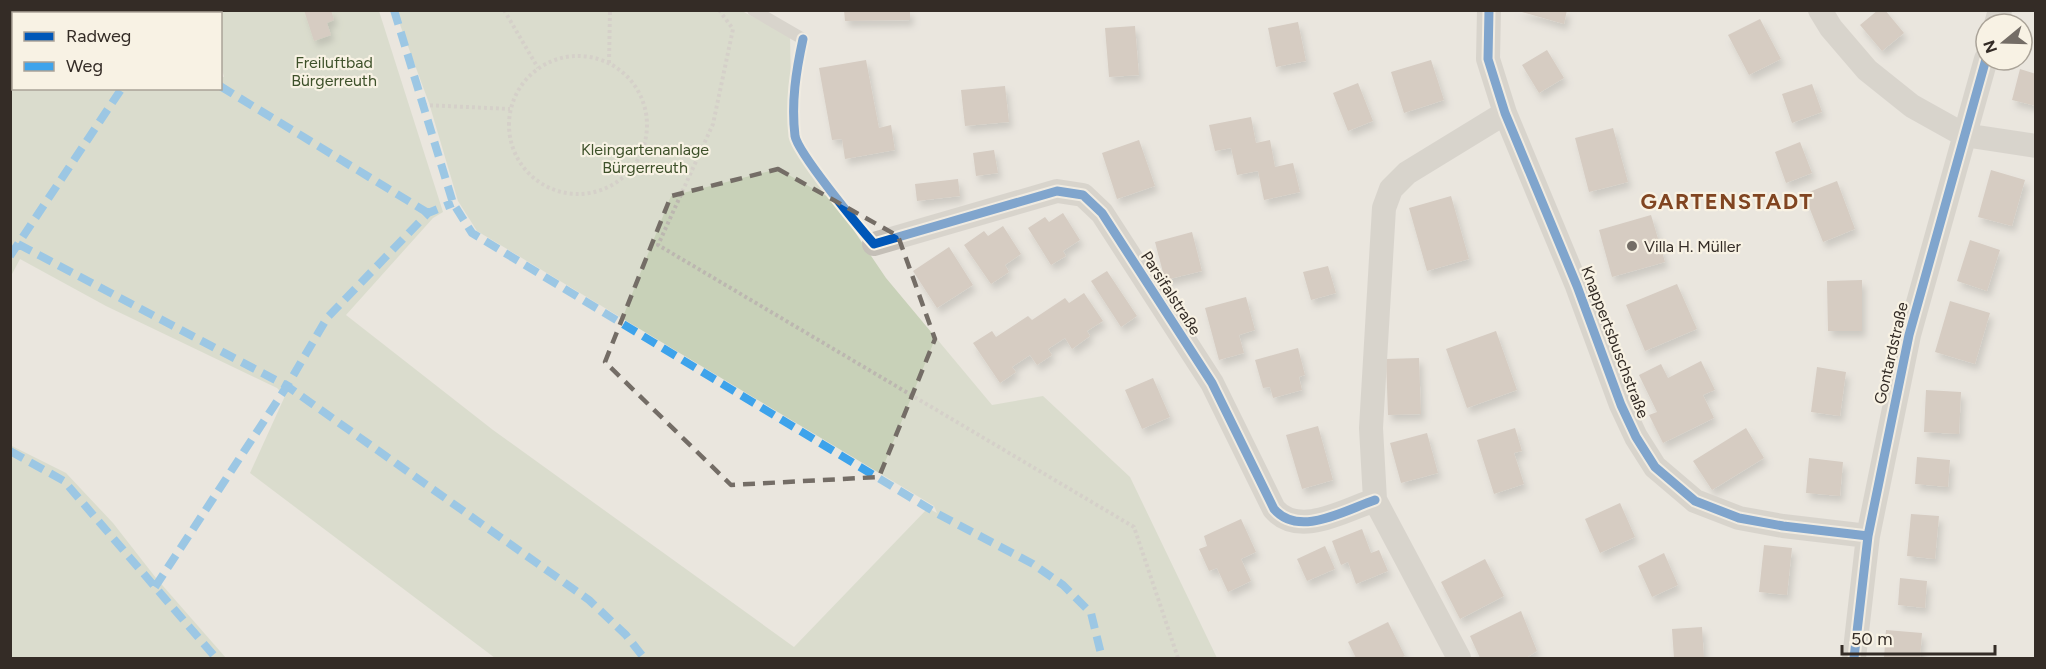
<svg xmlns="http://www.w3.org/2000/svg" width="2046" height="669" viewBox="0 0 2046 669" font-family="Figtree,sans-serif">
<style>
.green{fill:#c8d1b8}
.building{fill:#beada0;filter:url(#shadow)}
.lines{fill:none;stroke-linecap:round;stroke-linejoin:round}
.path{stroke:#bcb7b0;stroke-width:4;stroke-dasharray:3 3;stroke-linecap:butt}
.lane{stroke:#c4bfb7;stroke-width:12}
.street{stroke:#c4bfb7;stroke-width:24}
.quiet{stroke:#3ea3eb;stroke-width:8;stroke-dasharray:15 8;stroke-linecap:butt}
.cycleway-casing{stroke:#f8f2e4;stroke-width:13}
.cycleway{stroke:#0057b8;stroke-width:9}
.marked{fill:none;stroke:#746d66;stroke-width:4.5;stroke-dasharray:12 8;stroke-linejoin:round}
.poi-dot{fill:#746d66;stroke:#f8f2e4;stroke-width:2}
.labels{text-anchor:middle;dominant-baseline:central;stroke-width:4.5;stroke-linejoin:round;paint-order:stroke}
.park-label{font-size:16px;fill:#3e512a;stroke:#f8f2e4}
.poi-label{font-size:16px;fill:#342c26;stroke:#f8f2e4;text-anchor:start}
.street-label{font-size:16px;fill:#342c26;stroke:#f8f2e4}
.district-label{font-size:22px;font-weight:bold;letter-spacing:1.5px;fill:#814521;stroke:#f8f2e4}
</style>
<defs>
<filter id="shadow"><feDropShadow dx="3.5" dy="6" stdDeviation="3" flood-color="#0004"/></filter>
</defs>
<rect width="100%" height="100%" fill="#eae6de"/>
<!-- green -->
<path class="green" d="M136 10 137 13 14 14V88H220L221 76 224 77 221 66 220 14 203 13 202 11H379L443 212 433 218 346 315 493 430 794 647 928 508 937 513 934 506 477 231 458 201 429 103 395 11H742L790 36 792 139 886 278 992 405 1043 396 1130 477 1217 658H495L250 473 285 396 277 388 106 306 20 259 11 276V11Z
M10 445 66 473 113 523 156 578 226 658H11Z"/>
<!-- building -->
<path class="building" d="M304 10H331L334 20 327 23 331 35 314 41Z
M844 10H910V20L845 21Z
M1515 10H1567L1564 24Z
M1878 10H1885L1904 33 1882 51 1860 25Z
M1760 19 1781 59 1749 75 1728 35Z
M1298 22 1306 61 1276 67 1268 28Z
M1135 26 1139 75 1109 77 1105 28Z
M1547 50 1564 78 1539 93 1522 65Z
M866 60 879 128 891 125 895 150 845 159 842 139 832 140 819 68Z
M1431 60 1444 100 1404 113 1391 72Z
M2020 69 2036 74V106L2012 100Z
M1358 83 1373 121 1348 131 1333 93Z
M1812 84 1822 112 1792 123 1782 94Z
M1005 86 1009 122 965 126 961 90Z
M1251 117 1256 143 1270 140 1275 167 1293 163 1300 192 1264 200 1258 171 1237 175 1231 148 1215 151 1209 125Z
M1613 128 1628 182 1589 192 1575 138Z
M1139 140 1155 186 1117 199 1102 153Z
M1800 142 1812 173 1786 183 1775 152Z
M994 150 998 173 976 176 973 153Z
M1991 170 2025 180 2012 226 1978 217Z
M958 179 960 196 917 201 915 184Z
M1837 181 1855 229 1823 242 1804 194Z
M1451 196 1469 259 1427 271 1409 208Z
M1063 213 1080 240 1063 251 1066 256 1051 265 1028 228 1045 217 1049 222Z
M1651 215 1665 262 1612 277 1599 230Z
M1003 226 1021 254 1005 265 1009 272 991 284 964 245 984 231 988 236Z
M1192 232 1202 271 1165 280 1155 242Z
M1970 240 2000 250 1987 291 1957 281Z
M949 247 973 285 937 308 913 271Z
M1328 266 1336 293 1311 300 1303 272Z
M1107 271 1137 316 1121 327 1091 281Z
M1862 280V331H1828L1827 281Z
M1677 284 1697 329 1645 351 1626 305Z
M1084 293 1103 321 1087 331 1090 336 1072 349 1065 338 1048 349 1052 355 1037 365 1030 355 1012 367 1016 372 1000 383 973 343 992 331 996 337 1028 316 1032 320 1065 298 1069 303Z
M1246 297 1255 330 1239 335 1244 353 1219 360 1205 308Z
M1950 301 1990 313 1975 364 1935 352Z
M1496 331 1517 390 1467 408 1446 349Z
M1298 348 1305 375 1299 377 1302 390 1273 398 1270 387 1263 388 1255 360Z
M1419 358 1421 414 1388 415 1386 359Z
M1701 361 1715 390 1703 395 1714 418 1663 443 1649 415 1657 412 1639 375 1661 364 1668 378Z
M1817 367 1846 372 1840 416 1811 412Z
M1153 378 1170 417 1142 429 1125 390Z
M1926 390 1961 392 1959 434 1924 432Z
M1318 426 1333 480 1302 489 1286 435Z
M1515 428 1522 451 1514 453 1524 484 1494 494 1477 440Z
M1746 428 1764 458 1712 490 1693 461Z
M1427 433 1438 473 1401 483 1390 443Z
M1917 457 1950 460 1948 487 1915 484Z
M1809 458 1843 462 1840 496 1806 493Z
M1620 503 1635 537 1600 553 1585 519Z
M1911 514 1939 516 1935 559 1907 556Z
M1241 519 1256 552 1241 559 1251 581 1228 592 1217 568 1209 571 1199 549 1207 546 1204 536Z
M1362 529 1371 553 1379 550 1388 571 1356 584 1348 562 1341 565 1332 541Z
M1764 545 1792 548 1787 595 1759 592Z
M1325 546 1335 569 1307 581 1297 559Z
M1664 553 1678 585 1652 597 1638 566Z
M1485 559 1504 596 1460 619 1441 582Z
M1900 578 1927 581 1925 608 1898 605Z
M1521 611 1537 651 1526 658H1480L1470 636Z
M1388 622 1405 656 1400 658H1356L1348 642Z
M1702 627 1704 658H1674L1672 629Z
M1886 630 1922 633 1920 658H1884Z"/>
<g class="lines">
<!-- path -->
<path class="path" d="M504 10 538 68
M719 10 733 29 713 124 658 245 1134 527 1178 658
M509 125a69 69 0 1 1 138 0a69 69 0 1 1-138 0Z
M609 63 610 10
M424 105 510 109"/>
<!-- lane -->
<path class="lane" d="M753 10 803 39"/>
<!-- street -->
<path class="street" d="M1489 10 1488 59 1505 113 1577 286 1621 405 1636 437 1655 467 1695 501 1739 518 1783 526 1868 536
M1820 10 1831 28 1867 70 1912 106 1964 135 2036 146
M1996 24 2000 10
M874 244 1057 191 1083 195 1102 213 1212 383 1274 509C1299 538 1345 510 1375 500
M1459 658 1375 500 1371 428 1384 208 1391 189 1407 173 1505 113
M1854 658 1868 536 1909 335 1986 59"/>
<!-- quiet -->
<path class="quiet" d="M394 10 453 203 472 233 938 514 1033 564 1063 585 1091 613 1102 658
M162 14 163 10
M220 86 428 213
M18 244 287 386 589 600 626 635 644 658
M10 256 122 88
M10 451 64 481 216 658
M155 587 287 386 327 318 428 213 453 203"/>
<!-- cycleway casing -->
<g class="cycleway-casing">
<path id="cycleway" d="M1489 10 1488 59 1505 113 1577 286 1621 405 1636 437 1655 467 1695 501 1739 518 1783 526 1868 536
M803 39C796 71 791 103 795 136 798 153 859 227 874 244L1057 191 1083 195 1102 213 1212 383 1274 509C1299 538 1345 510 1375 500
M1854 658 1868 536 1909 335 1986 59"/>
</g>
<!-- cycleway -->
<use href="#cycleway" class="cycleway"/>
</g>
<!-- marked area -->
<path d="M0 0H2046V669H0ZM778 169 898 236 935 339 879 477 731 485 605 362 671 196Z" fill="#eae6de" fill-opacity=".55" fill-rule="evenodd"/>
<path class="marked" d="M778 169 898 236 935 339 879 477 731 485 605 362 671 196Z"/>
<!-- markers -->
<circle class="poi-dot" cx="1632" cy="246" r="6"/>
<g class="labels">
<!-- park labels -->
<g class="park-label">
<text x="334" y="62">Freiluftbad<tspan x="334" dy="18">Bürgerreuth</tspan></text>
<text x="645" y="149">Kleingartenanlage<tspan x="645" dy="18">Bürgerreuth</tspan></text>
</g>
<!-- poi labels -->
<g class="poi-label">
<text x="1644" y="246">Villa H. Müller</text>
</g>
<!-- street labels -->
<g class="street-label">
<text transform="translate(1171 293) rotate(57)">Parsifalstraße</text>
<text transform="translate(1615 342) rotate(69)">Knappertsbuschstraße</text>
<text transform="translate(1891 353) rotate(-77)">Gontardstraße</text>
</g>
<!-- district labels -->
<g class="district-label">
<text x="1727" y="201">GARTENSTADT</text>
</g>
</g>
<!-- border -->
<rect width="2046" height="669" fill="none" stroke="#342c26" stroke-width="24"/>
<!-- legend -->
<rect x="12" y="12" width="210" height="78" fill="#f8f2e4" stroke="#aaa398" stroke-width="1.5"/>
<rect x="24" y="32" width="30" height="9" fill="#0057b8" stroke="#aaa398" stroke-width="1.5"/>
<text x="66" y="42" font-size="18" fill="#342c26">Radweg</text>
<rect x="24" y="62" width="30" height="9" fill="#3ea3eb" stroke="#aaa398" stroke-width="1.5"/>
<text x="66" y="72" font-size="18" fill="#342c26">Weg</text>
<!-- north arrow -->
<g transform="translate(2004 42) rotate(251)"><circle r="28" fill="#f8f2e4" stroke="#aaa398" stroke-width="1.5"/>
<path d="M0-4.5L10 22L0 15L-10 22Z" fill="#746d66"/>
<text y="-9" font-size="16" font-weight="bold" text-anchor="middle" fill="#342c26">N</text>
</g>
<!-- scale -->
<path d="M1842 645v9h153v-9" fill="none" stroke="#342c26" stroke-width="3"/>
<text x="1851" y="645" font-size="18" fill="#342c26" stroke="#f8f2e4" stroke-width="4.5" paint-order="stroke">50 m</text>
</svg>
